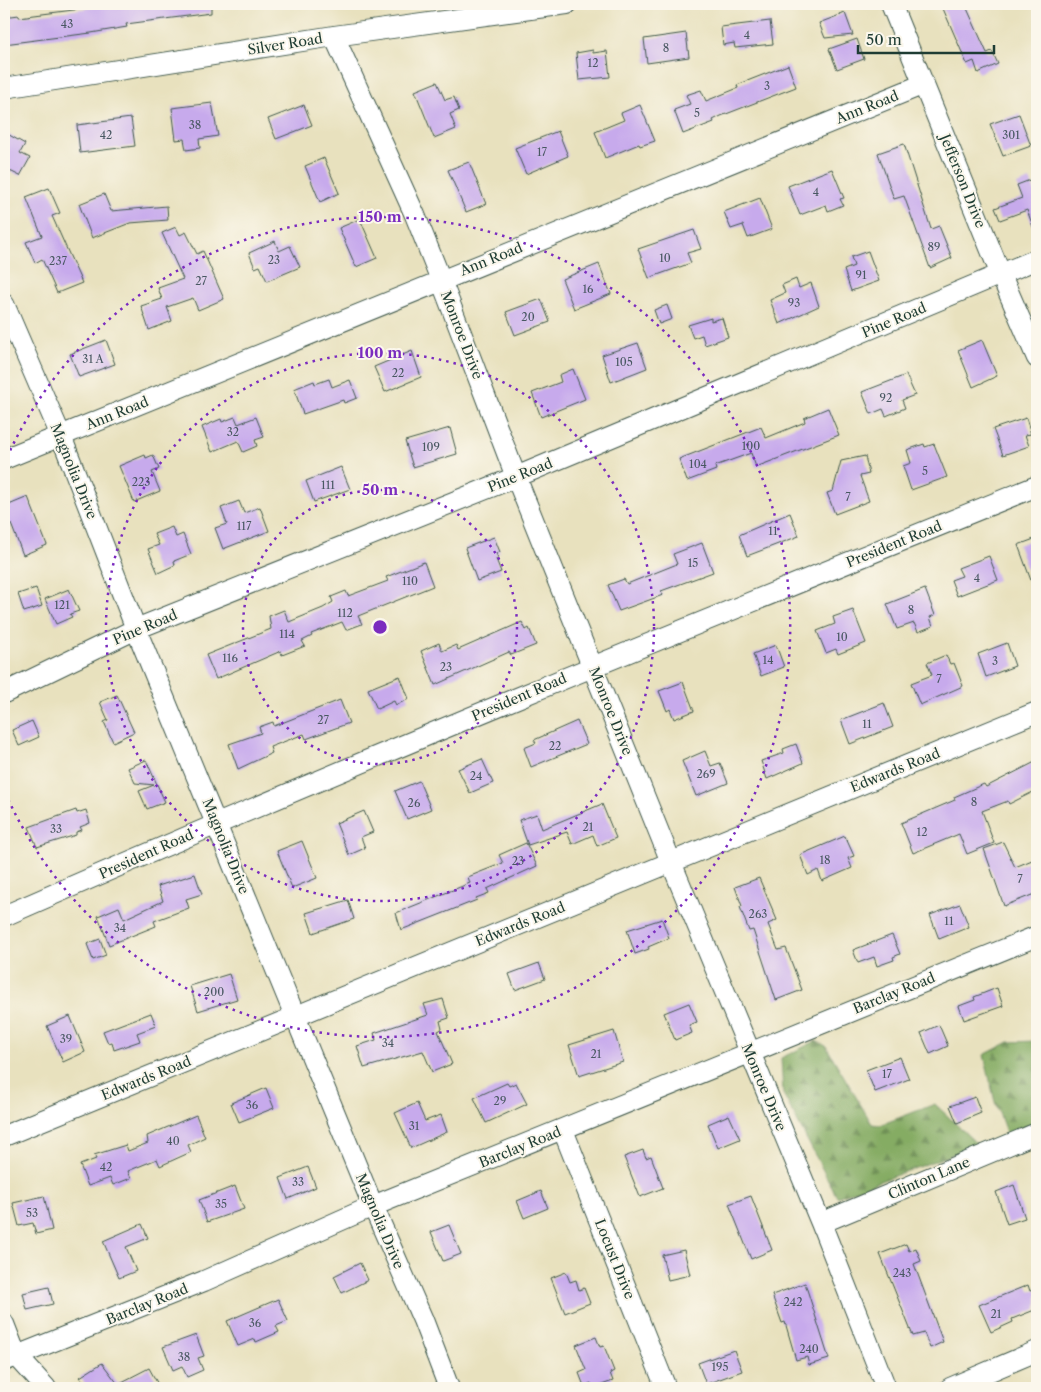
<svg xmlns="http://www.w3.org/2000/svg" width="1041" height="1392" viewBox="0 0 1041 1392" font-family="'Libre Caslon Text',serif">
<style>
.forest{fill:url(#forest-firs);stroke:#52744c}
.building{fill:#c7aaec}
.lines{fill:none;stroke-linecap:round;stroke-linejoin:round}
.minor-casing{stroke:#3d5649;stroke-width:22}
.minor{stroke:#fff;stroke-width:20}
.ring{fill:none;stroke:#7b2cbf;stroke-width:2.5;stroke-dasharray:2.5 5}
.labels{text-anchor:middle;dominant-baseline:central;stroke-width:4;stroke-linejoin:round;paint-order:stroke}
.number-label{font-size:11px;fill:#495862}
.street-label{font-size:14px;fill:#1f3d34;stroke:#fbf7ec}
.centre{fill:#7b2cbf;stroke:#fbf7ec;stroke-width:2.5}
.ring-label{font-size:15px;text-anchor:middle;font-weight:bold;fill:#7b2cbf;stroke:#fbf7ec;stroke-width:4;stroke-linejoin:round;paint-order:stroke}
</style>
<defs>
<pattern id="forest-firs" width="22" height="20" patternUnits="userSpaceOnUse" patternTransform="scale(1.25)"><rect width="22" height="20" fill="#85ac63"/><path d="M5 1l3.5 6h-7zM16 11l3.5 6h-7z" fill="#6c8d52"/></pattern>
</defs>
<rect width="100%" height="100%" fill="#fbf7ec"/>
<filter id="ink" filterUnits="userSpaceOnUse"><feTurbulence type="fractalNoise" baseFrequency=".02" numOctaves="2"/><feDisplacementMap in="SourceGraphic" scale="10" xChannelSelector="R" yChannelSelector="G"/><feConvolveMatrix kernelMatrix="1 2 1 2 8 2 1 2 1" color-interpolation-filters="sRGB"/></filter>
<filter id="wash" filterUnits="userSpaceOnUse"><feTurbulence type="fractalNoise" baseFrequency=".0096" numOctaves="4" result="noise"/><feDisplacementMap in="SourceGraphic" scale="20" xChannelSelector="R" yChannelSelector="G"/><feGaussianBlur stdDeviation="1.12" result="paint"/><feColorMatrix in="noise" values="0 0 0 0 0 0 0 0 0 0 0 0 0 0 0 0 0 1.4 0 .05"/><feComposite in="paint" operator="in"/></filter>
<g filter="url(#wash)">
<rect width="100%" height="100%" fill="#e8e1be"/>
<!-- forest -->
<path class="forest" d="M816 1041 826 1046 872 1124 880 1125 935 1104 978 1145 837 1197 783 1094 781 1058Z
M1037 1041V1122L1007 1135 995 1102 984 1055 1009 1042Z"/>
<g id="blocks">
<!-- building -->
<path class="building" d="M120 4H211V13L126 24 127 27 91 33 4 44V17L19 15V17Z
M941 4H965L987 53 992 51 998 64 978 73 974 61 967 64Z
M845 13 853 35 825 38 819 23Z
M770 21 773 44 735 48 734 43 723 45 721 27Z
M686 33 689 57 647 63 644 39Z
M857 39 864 59 837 69 829 49Z
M593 50V53L607 51 610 77 579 80 576 53Z
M788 65 796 87 721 116 713 120 714 122 683 134 674 110 690 104 686 95 701 90 706 101 738 88 737 85Z
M437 82 445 100 454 97 459 110 450 114 456 129 434 138 415 91Z
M212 103 218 136 199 139 200 148 186 150 184 139 176 140 172 108Z
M304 105 312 125 276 139 268 119Z
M640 105 655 141 640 146 639 144 605 158 595 132 624 120 621 113Z
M1019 114 1031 146 1003 156 990 124Z
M131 118 135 146 80 153 77 125Z
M558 131 568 156 526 174 515 148Z
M4 132 25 144 20 153 30 158 20 176 4 168Z
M904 144 931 229 939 226 952 258 930 268 904 196 894 199 878 153Z
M324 158 339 193 320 202 305 166Z
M469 162 486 204 466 212 448 170Z
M832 169 844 198 840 199 843 205 828 211 826 205 800 215 788 186Z
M1030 180 1035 192H1037L1036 235 1027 210 1000 220 995 208 1022 198 1017 185Z
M49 188 60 213 52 216 82 283 57 293 42 259 35 263 26 242 42 236 26 197Z
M104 194 111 211 167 206 168 220 130 223 92 238 79 204Z
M760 198 772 229 748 238 743 225 731 229 724 212Z
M360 219 377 258 356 267 339 228Z
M176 227 180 235 186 232 197 254 203 251 224 299 198 310 193 298 167 307 172 321 149 330 141 306 162 299 158 288 183 279 162 233Z
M694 230 701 249 687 253 691 263 649 278 638 249Z
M275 241 279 251 290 246 300 267 267 281 260 266 255 268 249 253Z
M868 251 879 281 851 291 844 270 854 266 851 257Z
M599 264 611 294 574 309 562 279Z
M796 279 799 288 811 283 819 306 779 324 770 300 785 293 782 285Z
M541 299 550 322 515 335 506 312Z
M667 305 672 319 659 324 654 310Z
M711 318V321L722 318 728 337 705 345 702 335 693 338 688 325Z
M106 340 115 364 79 377 70 354Z
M982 340 997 376 973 387 958 350Z
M638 343 647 368 611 382 602 355Z
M412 351 421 377 385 392 374 367Z
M573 369 585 399 541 417 532 393 561 382 559 375Z
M906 375 915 395 902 400 905 408 886 416 883 409 871 414 862 392Z
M329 379 332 387 350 380 357 398 344 403 343 400 303 414 294 389 314 381 315 384Z
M828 408 839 435 756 467 751 453 715 466 716 470 687 481 679 459 761 427 766 438 805 422 804 418Z
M235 417 238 424 256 417 264 437 255 440 257 446 243 452 238 441 212 452 202 427 221 419 222 422Z
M1026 418 1031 434 1025 435 1029 446 1003 455 993 429Z
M450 428 457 454 413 467 405 441Z
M924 444 925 447 934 444 947 477 911 490 903 466 911 463 907 450Z
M145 455 146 458 153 455 159 469 152 472 160 491 134 502 119 466Z
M865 456 869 474 860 476 869 501 835 514 827 493 833 491 841 461Z
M341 467 350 489 314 502 306 481Z
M28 497 47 545 23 555 11 524 4 527V507Z
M239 501 244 513 260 507 269 531 223 549 215 528 227 524 221 508Z
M790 513 799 536 747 556 739 535Z
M172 527 176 537 183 534 191 554 174 561 175 565 158 573 148 549 159 545 154 534Z
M494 537 500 552 496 553 498 558 496 559 501 572 477 581 465 548Z
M1037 538V593L1036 594 1018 545Z
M702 543 713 572 661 591 663 595 619 611 608 585 624 579 627 584 677 564 673 554Z
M989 556 998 580 957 596 951 580 962 576 958 568Z
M424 562 433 586 358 616 362 624 346 630 342 622 311 634 312 636 302 641 305 646 282 655 281 651 216 679 206 655 271 629 269 616 284 610 289 622 323 608 333 602 331 597 346 591 348 596 388 581 386 577Z
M36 588 42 606 24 612 18 594Z
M69 589 79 611 70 614 72 617 56 624 45 599Z
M925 589 935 615 930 617 933 626 918 632 914 623 897 629 887 604Z
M853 610 866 643 838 654 836 649 826 653 817 631 835 624 833 617Z
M522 622 526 630 529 628 536 645 511 655 509 652 435 685 421 651 439 643 442 651 456 645 458 650Z
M1007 643 1015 666 986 677 978 654Z
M776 645 784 667 761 676 753 654Z
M946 655 950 664 954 663 963 686 920 705 911 683 932 675 927 663Z
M400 676 409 699 396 705 394 701 377 709 368 689Z
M683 682 694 711 674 719 670 709 667 711 659 691Z
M117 695 134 732 113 742 104 722 108 720 100 702Z
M340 700 349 723 306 739 304 734 270 747 272 753 238 769 229 744 261 733 259 727 273 722 274 726Z
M884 703 893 727 850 744 841 720Z
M32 721 39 737 19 746 12 730Z
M577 721 587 744 531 767 524 748 536 743 534 740Z
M796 744 803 763 767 779 761 761 784 753 783 749Z
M705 751 711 766 720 763 728 783 696 796 682 761Z
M482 759 493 783 470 793 458 769Z
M146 760 165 802 147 809 139 791 154 785 135 783 128 768Z
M1037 761V790L1009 804 1008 801 982 811 994 843 967 854 959 834 913 853 901 823 955 800 954 797 984 784 986 787Z
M419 781 431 809 407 819 395 791Z
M602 804 616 838 597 846 593 835 572 844 567 832 528 845 519 820 537 814 542 829Z
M76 810 77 813 86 810 90 823 80 827 82 830 76 832V835L37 847 29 827Z
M364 811 373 832 361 837 365 848 349 855 336 823Z
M845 836 854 856 848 858 852 868 822 881 818 870 808 875 800 855Z
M302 841 317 878 292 888 277 851Z
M1003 842 1015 867 1037 858V893L1004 906 984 849Z
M526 843 537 866 487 889 489 893 476 898 477 900 401 930 396 913 470 883 468 877 503 863 499 855Z
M195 874 202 894 186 899 189 908 154 921 156 926 109 945 98 916 119 907 124 919 163 901 158 886Z
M759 878 777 920 768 924 778 950 786 948 802 990 776 1000 753 930 749 931 740 907 742 906 735 887Z
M348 900 354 919 313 933 306 913Z
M960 904 969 927 939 939 930 915Z
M662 919 669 938 648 947 649 949 635 954 627 930Z
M892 935 900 954 893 957 894 960 877 966 874 957 858 963 853 950Z
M100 939 106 955 93 960 87 944Z
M539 963 545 979 515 990 509 974Z
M229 974 237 999 198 1011 190 986Z
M997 988 1003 1006 964 1020 959 1006 975 1000 974 997Z
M443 999 449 1018 440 1021 442 1029 438 1031 452 1064 432 1072 423 1051 364 1068 357 1046 376 1040 374 1033 428 1015 424 1004Z
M689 1003 697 1022 689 1025 692 1033 675 1040 664 1013Z
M151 1013 156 1026 137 1033 140 1041 114 1050 112 1042 108 1043 103 1031Z
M70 1016 85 1052 63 1062 47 1026Z
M939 1025 948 1046 930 1054 921 1033Z
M614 1031 623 1062 579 1076 569 1045Z
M900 1057 909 1079 875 1092 866 1070Z
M507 1083 509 1086 516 1083 527 1104 486 1123 474 1098Z
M266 1088 274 1108 239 1122 231 1103Z
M975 1097 981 1113 957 1123 950 1106Z
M417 1103 425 1121 441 1115 447 1132 411 1148 395 1113Z
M196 1115 205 1137 188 1145 191 1152 160 1166 157 1159 128 1171 131 1178 113 1185 110 1178 88 1186 80 1165 96 1159 94 1155 126 1145 128 1151 148 1143 147 1136Z
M729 1115 740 1139 718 1148 708 1124Z
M643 1150 646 1158 651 1156 663 1188 640 1197 624 1157Z
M308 1167 316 1187 288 1199 280 1178Z
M1014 1185 1025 1218 1007 1224 996 1192Z
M235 1186 244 1209 207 1222 199 1200Z
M541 1191 548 1208 524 1218 517 1201Z
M44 1196 52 1230 36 1234 33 1223 19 1226 13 1203Z
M751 1196 772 1250 751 1259 729 1204Z
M142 1224 148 1238 126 1247 136 1271 119 1278 103 1241Z
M449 1225 461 1254 443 1261 431 1232Z
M906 1244 909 1251 916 1248 921 1261 914 1264 943 1342 930 1348 924 1333 913 1336 880 1254Z
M684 1250 690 1275 668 1280 662 1255Z
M360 1263 368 1280 342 1293 334 1276Z
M566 1272 570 1282 576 1280 579 1290 584 1288 590 1303 565 1313 551 1278Z
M805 1283 829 1359 809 1365 807 1357 796 1360 785 1322 782 1323 772 1295Z
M1028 1285 1030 1291 1037 1289V1309L1012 1319 1013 1322 991 1332 979 1305Z
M49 1287 53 1304 27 1310 23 1293Z
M278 1299 288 1321 276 1326 279 1332 256 1342 255 1339 238 1346 227 1321Z
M196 1335 204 1356 198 1358 203 1370 187 1377 182 1366 173 1370 163 1347Z
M596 1337 600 1347 604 1346 614 1371 610 1373 613 1381 593 1388 591 1383 584 1386 579 1373 586 1370 576 1345Z
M734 1350 742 1371 706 1384 698 1363Z
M102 1363 118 1384 149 1368 160 1388H89L80 1377Z"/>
</g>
</g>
<g filter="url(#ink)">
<use href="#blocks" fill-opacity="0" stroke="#3d5649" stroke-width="1"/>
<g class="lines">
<!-- minor casing -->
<g class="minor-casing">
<path id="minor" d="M891 4 1001 275 1037 358
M334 36 415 215 441 280 516 477 671 862 821 1223 886 1388
M4 88 334 36 567 4
M4 304 61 436 136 629 373 1206 423 1320 449 1388
M4 459 924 84
M4 693 136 629 516 477 1037 259
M4 916C346 766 691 626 1037 486
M563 1130 666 1388
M4 1136 1037 712
M821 1223 1037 1133
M4 1324 16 1355 46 1388
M4 1361 204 1281 373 1206 1037 936
M950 1388 1037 1351"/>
</g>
<!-- minor -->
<use href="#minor" class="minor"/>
</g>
</g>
<!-- distance rings -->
<g class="ring">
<circle cx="380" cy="627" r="137"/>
<circle cx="380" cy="627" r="274"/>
<path d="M4 464A410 410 0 1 1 4 790"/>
</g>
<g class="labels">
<!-- number labels -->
<g class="number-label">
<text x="67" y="24">43</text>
<text x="747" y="35">4</text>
<text x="666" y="48">8</text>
<text x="593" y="63">12</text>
<text x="767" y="86">3</text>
<text x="697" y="113">5</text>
<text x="195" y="125">38</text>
<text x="106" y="135">42</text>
<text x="1011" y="135">301</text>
<text x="542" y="152">17</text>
<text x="816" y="192">4</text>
<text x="934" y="247">89</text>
<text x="665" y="258">10</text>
<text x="274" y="260">23</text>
<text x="58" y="261">237</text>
<text x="861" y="275">91</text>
<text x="201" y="281">27</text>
<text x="588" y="289">16</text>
<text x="794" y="303">93</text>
<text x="528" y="317">20</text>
<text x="93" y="359">31 A</text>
<text x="624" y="362">105</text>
<text x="398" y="373">22</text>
<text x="886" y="398">92</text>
<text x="233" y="432">32</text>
<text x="751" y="446">100</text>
<text x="431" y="447">109</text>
<text x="698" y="464">104</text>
<text x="925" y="471">5</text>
<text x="141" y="482">223</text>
<text x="328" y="485">111</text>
<text x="848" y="497">7</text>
<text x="244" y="526">117</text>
<text x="773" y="531">11</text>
<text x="693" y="563">15</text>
<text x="977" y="578">4</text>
<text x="410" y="581">110</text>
<text x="62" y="605">121</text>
<text x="911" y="610">8</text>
<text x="345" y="613">112</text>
<text x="287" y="634">114</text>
<text x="842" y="637">10</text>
<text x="230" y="658">116</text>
<text x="768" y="660">14</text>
<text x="995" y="661">3</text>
<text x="446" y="667">23</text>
<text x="939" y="679">7</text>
<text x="323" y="720">27</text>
<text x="867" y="724">11</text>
<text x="555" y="746">22</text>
<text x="706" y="774">269</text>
<text x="476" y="776">24</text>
<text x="974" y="802">8</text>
<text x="414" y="803">26</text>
<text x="588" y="827">21</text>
<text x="56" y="829">33</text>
<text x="922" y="832">12</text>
<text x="825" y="860">18</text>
<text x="518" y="861">23</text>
<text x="1020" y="879">7</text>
<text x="758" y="914">263</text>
<text x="949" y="921">11</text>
<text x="120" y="928">34</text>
<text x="214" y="992">200</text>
<text x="66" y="1039">39</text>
<text x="388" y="1043">34</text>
<text x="596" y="1054">21</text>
<text x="887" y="1074">17</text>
<text x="500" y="1101">29</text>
<text x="252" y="1105">36</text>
<text x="414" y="1126">31</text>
<text x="173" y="1141">40</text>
<text x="106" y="1167">42</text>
<text x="298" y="1182">33</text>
<text x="221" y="1204">35</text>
<text x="32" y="1213">53</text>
<text x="902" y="1273">243</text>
<text x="793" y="1302">242</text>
<text x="996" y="1314">21</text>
<text x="255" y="1323">36</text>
<text x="809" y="1349">240</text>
<text x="184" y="1357">38</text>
<text x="720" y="1367">195</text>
</g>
<!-- street labels -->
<g class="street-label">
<text transform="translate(285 44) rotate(-9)">Silver Road</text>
<text transform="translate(867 107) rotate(-22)">Ann Road</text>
<text transform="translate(963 181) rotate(68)">Jefferson Drive</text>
<text transform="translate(491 259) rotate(-22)">Ann Road</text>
<text transform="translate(894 320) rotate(-23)">Pine Road</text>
<text transform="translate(462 335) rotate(69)">Monroe Drive</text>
<text transform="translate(117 413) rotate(-22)">Ann Road</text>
<text transform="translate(74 471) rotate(68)">Magnolia Drive</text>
<text transform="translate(520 475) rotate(-22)">Pine Road</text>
<text transform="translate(894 544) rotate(-22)">President Road</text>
<text transform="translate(145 627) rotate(-23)">Pine Road</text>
<text transform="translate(519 697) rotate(-23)">President Road</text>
<text transform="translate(611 711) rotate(68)">Monroe Drive</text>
<text transform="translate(895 770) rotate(-22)">Edwards Road</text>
<text transform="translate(226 846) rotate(68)">Magnolia Drive</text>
<text transform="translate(146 854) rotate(-24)">President Road</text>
<text transform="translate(520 924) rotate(-22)">Edwards Road</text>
<text transform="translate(894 993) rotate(-22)">Barclay Road</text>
<text transform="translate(146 1078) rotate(-22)">Edwards Road</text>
<text transform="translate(764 1087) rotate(67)">Monroe Drive</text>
<text transform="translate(520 1147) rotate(-22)">Barclay Road</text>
<text transform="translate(929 1178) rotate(-23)">Clinton Lane</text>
<text transform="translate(380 1221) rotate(67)">Magnolia Drive</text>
<text transform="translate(615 1259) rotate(68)">Locust Drive</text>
<text transform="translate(147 1304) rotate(-22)">Barclay Road</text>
</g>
</g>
<circle cx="380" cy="627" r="8" class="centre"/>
<g class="ring-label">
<text x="380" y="222">150 m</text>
<text x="380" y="358">100 m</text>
<text x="380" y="495">50 m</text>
</g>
<!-- margin -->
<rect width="1041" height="1392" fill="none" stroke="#fbf7ec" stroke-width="20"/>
<!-- scale -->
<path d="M858 45v8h136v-8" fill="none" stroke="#1f3d34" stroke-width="2.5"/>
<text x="866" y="45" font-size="15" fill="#1f3d34" stroke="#fbf7ec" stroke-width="4" paint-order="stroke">50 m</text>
</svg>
